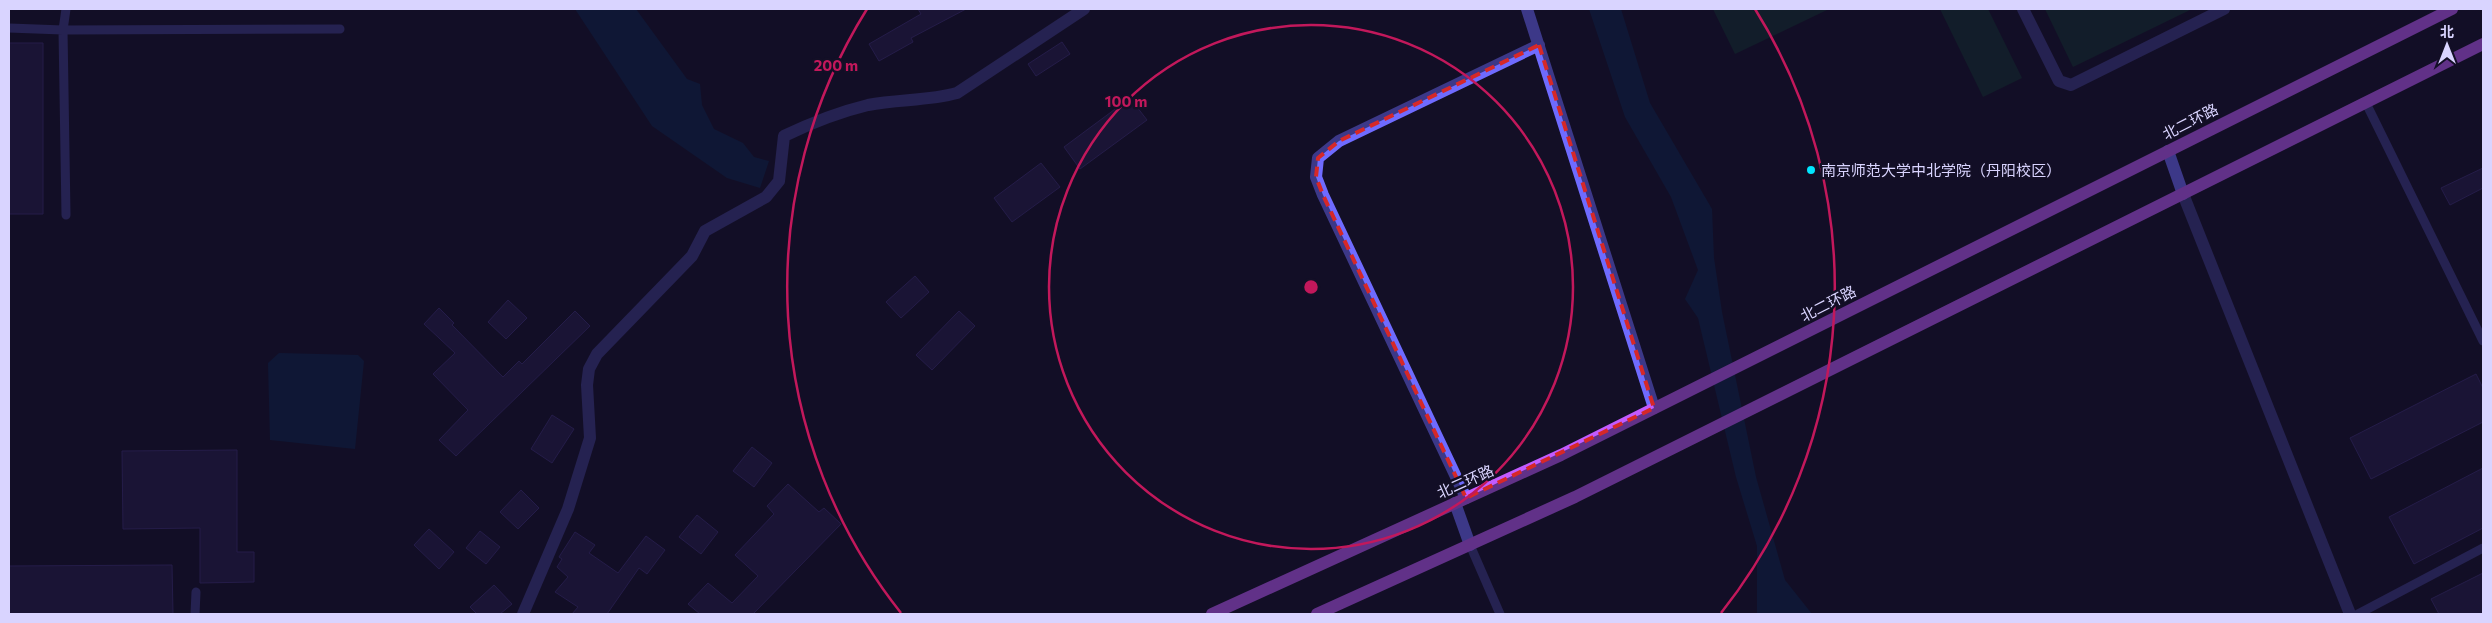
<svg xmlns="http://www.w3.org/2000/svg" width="2492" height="623" viewBox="0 0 2492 623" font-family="Commissioner,'Noto Sans SC',sans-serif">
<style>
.green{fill:#12302f}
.water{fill:#0c2248}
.building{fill:#241b47;stroke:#3b2d73}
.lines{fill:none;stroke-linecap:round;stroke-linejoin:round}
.lane{stroke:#3d3a85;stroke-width:9}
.street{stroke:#3d3a85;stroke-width:12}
.secondary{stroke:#6f6bff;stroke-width:12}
.primary{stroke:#c25bff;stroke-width:12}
.marked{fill:none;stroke:#d62828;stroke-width:4;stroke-dasharray:10 6;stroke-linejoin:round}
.ring{fill:none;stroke:#c2185b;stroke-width:2.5}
.poi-dot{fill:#00e5ff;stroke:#130f26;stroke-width:2}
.labels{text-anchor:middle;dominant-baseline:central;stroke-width:5;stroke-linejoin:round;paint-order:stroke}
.street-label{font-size:15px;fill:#d9d4ff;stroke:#130f26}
.poi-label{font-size:15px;fill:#d9d4ff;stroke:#130f26;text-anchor:start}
.centre{fill:#c2185b;stroke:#130f26;stroke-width:2.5}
.ring-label{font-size:15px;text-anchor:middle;font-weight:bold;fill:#c2185b;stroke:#130f26;stroke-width:5;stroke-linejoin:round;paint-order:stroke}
</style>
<rect width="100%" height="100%" fill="#130f26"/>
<!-- green -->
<path class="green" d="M1713 9H1829L1735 54Z
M1940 9H1988L2022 78 1983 97Z
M2045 9H2192L2073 67Z"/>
<!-- water -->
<path class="water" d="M575 9H636L687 79 700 84 702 105 714 129 743 143 754 157 769 161 760 188 727 178 652 126Z
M1589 9H1621L1650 103 1712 209 1714 258 1722 312 1756 477 1785 580 1812 614H1757V546L1736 477 1698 318 1685 299 1698 270 1671 197 1625 117Z
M279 353 358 355 364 361 355 449 270 440 268 363Z"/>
<!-- building -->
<path class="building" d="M918 9H966L911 38 913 42 879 61 869 44 921 14Z
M1062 42 1070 54 1036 76 1028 64Z
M9 43H43V214H9Z
M1130 98 1147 120 1080 169 1064 147Z
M1041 163 1060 187 1012 222 994 198Z
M2483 168V188L2450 205 2441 188Z
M915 276 929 292 901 318 886 302Z
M508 300 527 318 506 339 488 322Z
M439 308 454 323 452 325 503 377 519 361 522 364 575 311 590 326 456 456 439 440 468 410 433 374 455 353 424 324Z
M959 311 975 326 932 370 916 355Z
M2476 374 2483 388V422L2371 479 2350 438Z
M552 415 574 429 552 463 531 449Z
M752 447 772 463 754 487 733 471Z
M237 450V552H254V582L200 583V528L123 529 122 451Z
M2483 468V528L2414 564 2389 517Z
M788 484 819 512 824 508 841 524 753 614H700L688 604 708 583 732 603 758 576 735 555 774 514 767 506Z
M521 490 539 508 518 529 500 512Z
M697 515 718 532 701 554 679 537Z
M429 529 454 552 439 569 414 545Z
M480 531 500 547 486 564 466 548Z
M575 532 595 545 589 553 618 573 646 536 665 550 647 574 639 568 607 614H572L578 607 555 592 568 577 557 567 562 559 559 557Z
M172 565 173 614H9V566Z
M2483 573V614H2439L2431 599Z
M494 585 512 604 500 614H477L470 607Z"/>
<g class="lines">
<!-- lane -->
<path class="lane" d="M9 28 63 30 340 29
M2366 103 2483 341
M66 215 63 30 66 9
M1470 545 1500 614
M195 614 196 592
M2358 614 2483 548"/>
<!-- street -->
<path class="street" d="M2023 9 2059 81 2071 85 2224 9
M2183 194 2350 614
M523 614 568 509 590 438 587 385 589 369 597 354 692 256 705 231 766 197 779 181 784 136C811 123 839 112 868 105 898 99 928 101 957 93L1084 9"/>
<!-- secondary -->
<path class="secondary" d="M1527 9 1654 408
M2168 151 2183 194
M1466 498 1323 195 1316 177 1318 158 1339 141 1539 45
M1455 503 1470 545"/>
<!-- primary -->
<path class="primary" d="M1212 614 1561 455 2452 9
M1317 614 1575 497 2483 44"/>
</g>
<!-- marked area -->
<path d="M0 0H2492V623H0ZM1539 45 1654 408 1466 498 1323 195 1316 177 1318 158 1339 141Z" fill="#130f26" fill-opacity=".55" fill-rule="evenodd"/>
<path class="marked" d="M1539 45 1654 408 1466 498 1323 195 1316 177 1318 158 1339 141Z"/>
<!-- distance rings -->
<g class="ring">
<circle cx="1311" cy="287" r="262"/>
<path d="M901 613A524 524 0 0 1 867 9M1755 9A524 524 0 0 1 1721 613"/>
</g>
<!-- markers -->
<circle class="poi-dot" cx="1811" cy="170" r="5"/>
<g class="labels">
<!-- street labels -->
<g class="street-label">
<text transform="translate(2190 121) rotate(-27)">北二环路</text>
<text transform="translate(1828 303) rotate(-27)">北二环路</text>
<text transform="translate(1465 481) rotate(-24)">北二环路</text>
</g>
<!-- poi labels -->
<g class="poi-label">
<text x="1821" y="170">南京师范大学中北学院（丹阳校区）</text>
</g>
</g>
<circle cx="1311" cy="287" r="8" class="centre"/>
<g class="ring-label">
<text x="836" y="71">200 m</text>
<text x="1126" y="107">100 m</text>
</g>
<!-- border -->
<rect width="2492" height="623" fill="none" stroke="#d9d4ff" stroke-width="20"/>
<!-- north arrow -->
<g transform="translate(2447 45)" stroke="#130f26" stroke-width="4" paint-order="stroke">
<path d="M0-4L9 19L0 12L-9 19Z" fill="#d9d4ff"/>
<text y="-8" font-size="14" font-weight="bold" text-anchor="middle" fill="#d9d4ff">北</text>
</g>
</svg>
